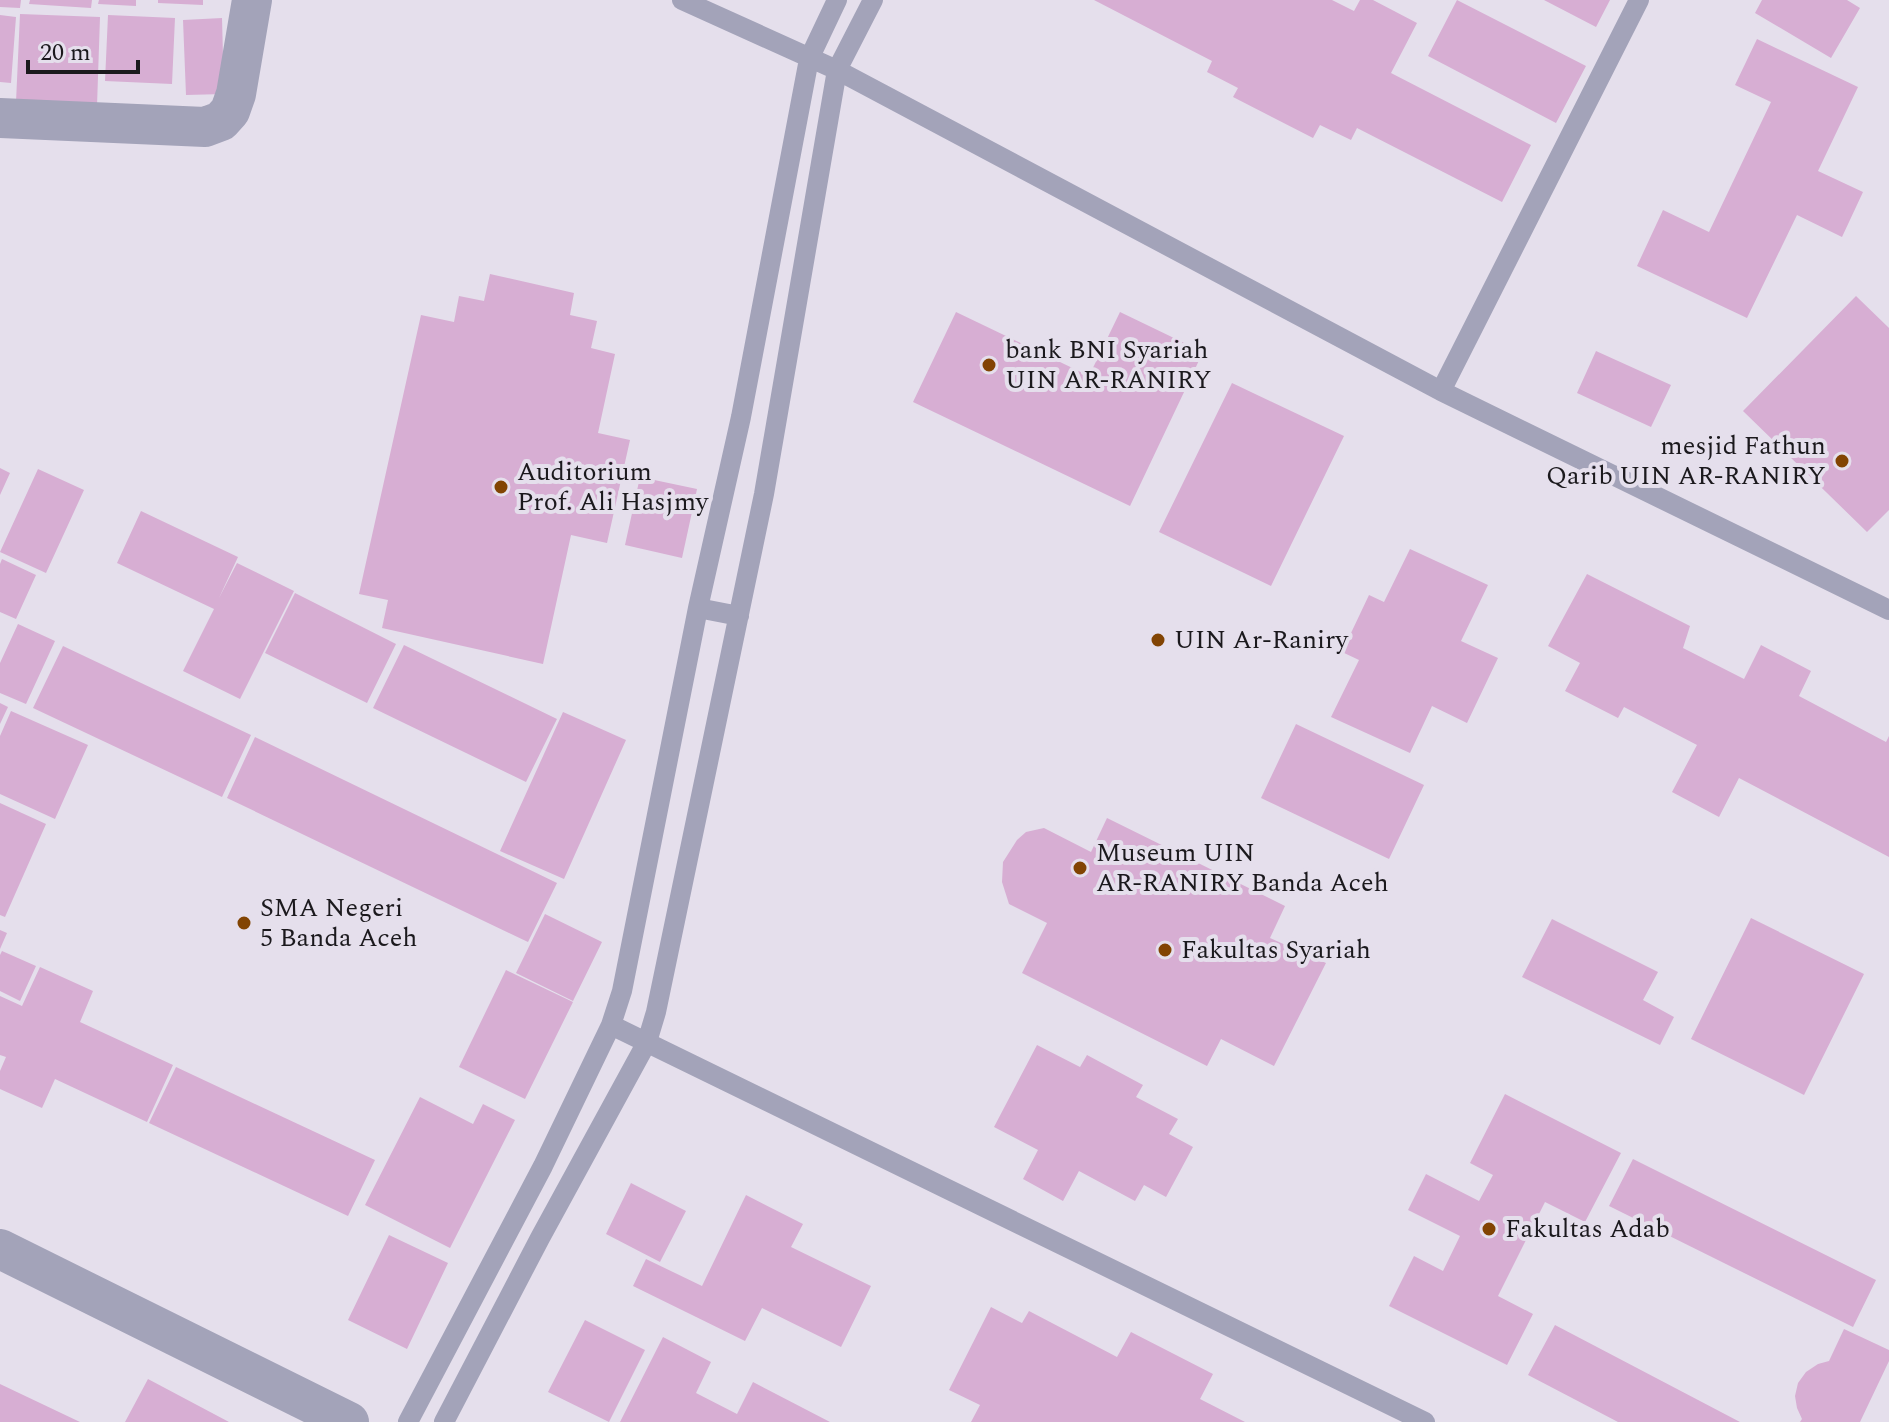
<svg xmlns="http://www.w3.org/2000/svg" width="1889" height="1422" viewBox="0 0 1889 1422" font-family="Spectral,serif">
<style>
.building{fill:#d7aed3}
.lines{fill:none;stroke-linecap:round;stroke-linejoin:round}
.service{stroke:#a3a3b9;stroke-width:20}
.minor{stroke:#a3a3b9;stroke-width:40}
.poi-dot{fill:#824403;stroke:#e5dfec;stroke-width:3}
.labels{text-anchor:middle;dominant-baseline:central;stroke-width:8;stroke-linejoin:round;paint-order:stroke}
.poi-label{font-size:26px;fill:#1b191d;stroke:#e5dfec;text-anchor:start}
</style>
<rect width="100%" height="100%" fill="#e5dfec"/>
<!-- building -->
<path class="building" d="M0 0H21L20 8 0 7Z
M30 0H92L91 8 29 4Z
M99 0H136V6L98 4Z
M158 0H203V5L158 3Z
M1094 0H1332L1354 11 1360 0H1373L1417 23 1391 73 1531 145 1502 202 1357 128 1351 140 1320 125 1313 138 1233 97 1238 88 1207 72 1212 61Z
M1457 0 1586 66 1556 123 1428 56Z
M1544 0H1610L1596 27Z
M1762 0H1847L1860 8 1831 58 1755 13Z
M20 14 100 17 97 106 16 102Z
M0 15 16 17 11 83 0 82Z
M108 15 175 18 172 84 105 81Z
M222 18 224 94 186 95 183 20Z
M1757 39 1858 87 1818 171 1863 192 1842 237 1797 215 1747 318 1637 266 1663 210 1709 232 1771 102 1735 85Z
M490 274 574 293 570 315 597 321 591 348 615 354 598 433 630 440 607 543 571 535 543 664 382 628 388 600 359 594 421 315 454 322 459 296 484 301Z
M1856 296 1889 328V510L1867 532 1743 411Z
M956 312 1089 376 1120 312 1203 352 1130 506 913 402Z
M1596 351 1671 385 1651 427 1577 393Z
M1232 383 1344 436 1271 586 1159 532Z
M0 468 10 473 0 495Z
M38 469 84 490 46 573 0 552Z
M640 477 697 489 682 558 625 545Z
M141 511 238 557 219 598 237 563 294 591 240 699 183 671 214 609 117 563Z
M1410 549 1488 585 1461 641 1498 658 1467 723 1432 706 1410 753 1331 717 1359 660 1342 652 1369 595 1384 602Z
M2 559 36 575 16 619 0 612V564Z
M1587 574 1690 626 1683 648 1744 679 1761 645 1811 671 1799 696 1886 742 1889 736V857L1739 778 1719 817 1672 792 1697 745 1624 707 1618 718 1565 691 1580 663 1548 646Z
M295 593 396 644 367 703 265 653Z
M18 624 55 641 26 704 0 693V663Z
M404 645 557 719 526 782 373 708Z
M63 646 251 735 222 797 33 708Z
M0 703 8 707 0 724Z
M11 711 88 745 55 819 0 794V736Z
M563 712 626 740 564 879 500 851Z
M1296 724 1424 785 1389 859 1261 798Z
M255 737 557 883 528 942 227 798Z
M0 803 46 824 5 917 0 915Z
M1107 818 1285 906 1270 938 1326 963 1274 1066 1221 1039 1207 1066 1022 973 1047 923 1009 904 1002 882 1003 862 1017 840 1026 832 1044 828 1091 852Z
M545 914 602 942 573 1001 516 973Z
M1751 918 1864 974 1804 1095 1691 1039Z
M1552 919 1658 972 1643 1000 1674 1017 1660 1045 1522 977Z
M0 930 7 933 0 949Z
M2 951 36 966 20 1001 0 991V955Z
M40 967 93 991 80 1022 173 1065 147 1122 55 1079 42 1108 0 1089V1071L6 1057 0 1055V996L22 1006Z
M506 970 573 1002 525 1099 459 1067Z
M1037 1045 1080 1067 1087 1055 1143 1085 1136 1097 1178 1119 1169 1134 1193 1147 1166 1197 1144 1185 1135 1201 1079 1171 1063 1201 1023 1179 1038 1150 994 1127Z
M176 1067 375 1160 348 1216 149 1123Z
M1505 1094 1621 1153 1585 1222 1545 1202 1498 1296 1533 1314 1507 1365 1389 1306 1414 1256 1443 1271 1460 1236 1408 1210 1426 1174 1479 1201 1493 1175 1470 1163Z
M420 1097 473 1124 483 1104 515 1120 450 1248 365 1205Z
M1633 1159 1876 1280 1853 1327 1609 1206Z
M631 1183 686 1211 660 1262 606 1234Z
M746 1195 803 1224 791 1247 871 1286 841 1347 762 1308 745 1341 633 1286 646 1259 702 1286Z
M389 1235 448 1263 407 1349 348 1320Z
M991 1307 1022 1323 1029 1311 1117 1357 1131 1332 1213 1374 1200 1399 1245 1422H971L980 1405 949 1390Z
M585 1320 645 1350 609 1422 548 1392Z
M1555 1325 1740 1422H1618L1528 1375Z
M1844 1329 1889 1350V1361L1860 1422H1800L1802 1419 1797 1408 1795 1396 1798 1383 1806 1372 1818 1364 1829 1361Z
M663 1337 711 1362 696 1393 737 1414 753 1382 830 1422H620Z
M148 1379 229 1422H125Z
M0 1384 80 1422H0Z"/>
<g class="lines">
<!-- service -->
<path class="service" d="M682 0 837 70 1441 391 1889 610
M1441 391 1639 0
M698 608 739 616
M611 1025 1425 1422
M408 1422 543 1166 611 1025 622 991 698 608 741 417 809 59 837 0
M444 1422 540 1238 647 1042 656 1012 764 494 837 70 873 0"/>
<!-- minor -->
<path class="minor" d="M0 118 205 127 221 121 230 111 236 94 252 0
M0 1249 349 1422"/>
</g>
<!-- markers -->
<g class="poi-dot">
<circle cx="989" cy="365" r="8"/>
<circle cx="1842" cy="461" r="8"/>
<circle cx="501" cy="487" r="8"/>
<circle cx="1158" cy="640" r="8"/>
<circle cx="1080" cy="868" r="8"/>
<circle cx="244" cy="923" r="8"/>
<circle cx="1165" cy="950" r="8"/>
<circle cx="1489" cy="1229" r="8"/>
</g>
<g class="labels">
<!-- poi labels -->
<g class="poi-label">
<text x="1005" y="350">bank BNI Syariah<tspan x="1005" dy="30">UIN AR-RANIRY</tspan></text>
<text x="1826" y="446" text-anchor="end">mesjid Fathun<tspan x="1826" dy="30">Qarib UIN AR-RANIRY</tspan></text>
<text x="517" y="472">Auditorium<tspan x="517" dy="30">Prof. Ali Hasjmy</tspan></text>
<text x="1174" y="640">UIN Ar-Raniry</text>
<text x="1096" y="853">Museum UIN<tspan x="1096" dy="30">AR-RANIRY Banda Aceh</tspan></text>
<text x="260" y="908">SMA Negeri<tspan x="260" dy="30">5 Banda Aceh</tspan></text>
<text x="1181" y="950">Fakultas Syariah</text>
<text x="1505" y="1229">Fakultas Adab</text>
</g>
</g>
<!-- scale -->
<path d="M28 60v12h110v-12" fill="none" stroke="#1b191d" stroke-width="4"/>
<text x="40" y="60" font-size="24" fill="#1b191d" stroke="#e5dfec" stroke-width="6" paint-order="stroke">20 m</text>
</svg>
